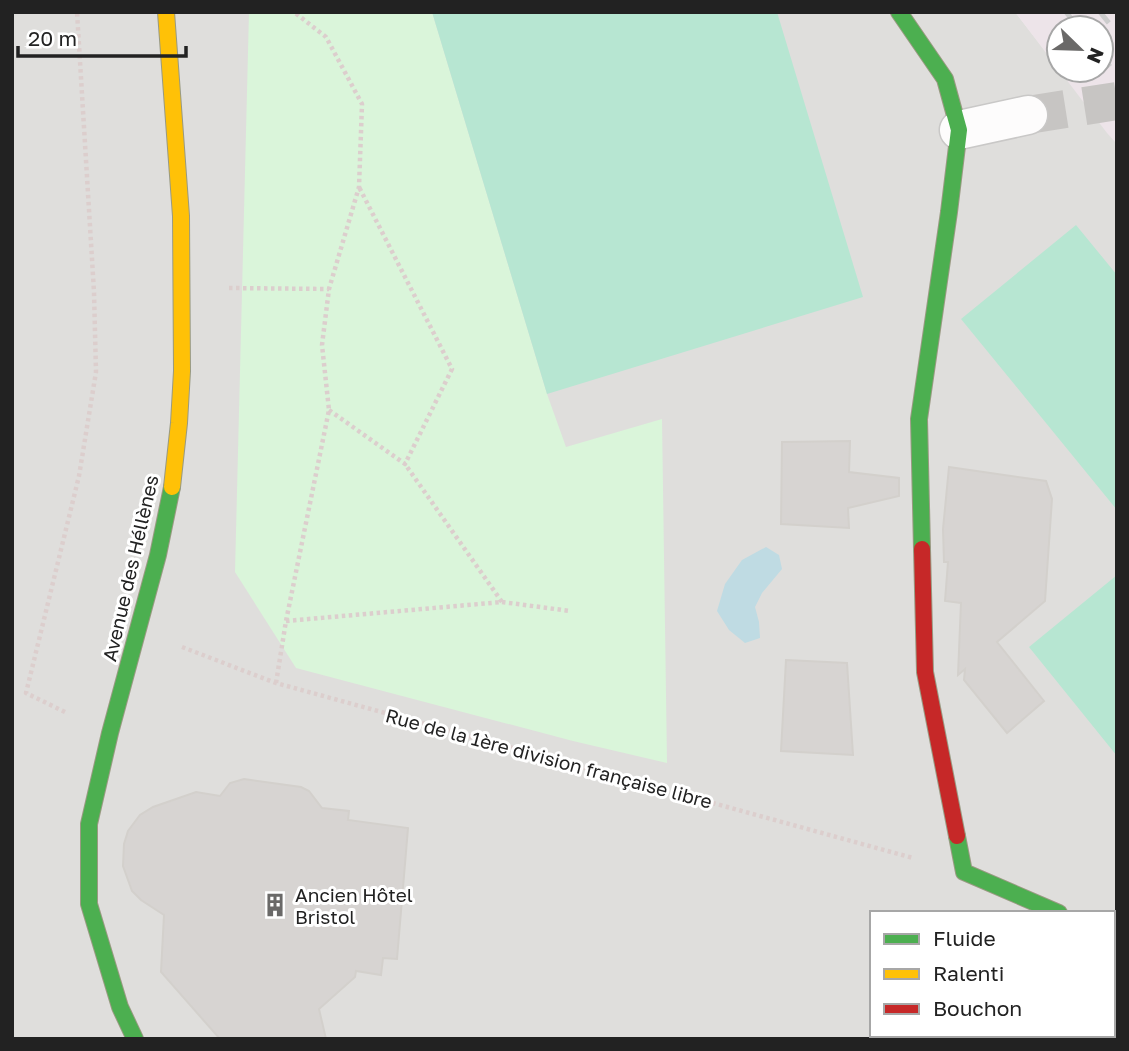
<svg xmlns="http://www.w3.org/2000/svg" width="1129" height="1051" viewBox="0 0 1129 1051" font-family="'Golos Text',sans-serif">
<style>
.residential{fill:#dfdedc;fill-rule:evenodd}
.industrial{fill:#ede4e9;fill-rule:evenodd}
.park{fill:#daf5da}
.pitch{fill:#b7e6d2}
.water{fill:#bfdbe3}
.building{fill:#d7d4d2;stroke:#d3d0cc;stroke-width:2}
.lines{fill:none;stroke-linecap:round;stroke-linejoin:round}
.street-tunnel{stroke:#c7c5c3;stroke-width:38;stroke-dasharray:38 19;stroke-linecap:butt}
.street-casing{stroke:#c9c8c7;stroke-width:41}
.fast-casing{stroke:#999a82;stroke-width:18}
.slow-casing{stroke:#999a82;stroke-width:18}
.jam-casing{stroke:#999a82;stroke-width:18}
.path{stroke:#dccecd;stroke-width:4.5;stroke-dasharray:3.5 3.5;stroke-linecap:butt}
.street{stroke:#fdfcfc;stroke-width:38}
.fast{stroke:#4caf50;stroke-width:16}
.slow{stroke:#ffc107;stroke-width:16}
.jam{stroke:#c62828;stroke-width:16}
.rail{stroke:#ccc;stroke-width:5;stroke-dasharray:14 14;stroke-linecap:butt}
.labels{text-anchor:middle;dominant-baseline:central;stroke-width:6;stroke-linejoin:round;paint-order:stroke}
.street-label{font-size:19px;fill:#222;stroke:#fff}
.poi-label{font-size:19px;fill:#222;stroke:#fff;text-anchor:start}
</style>
<rect width="100%" height="100%" fill="#f0eeeb"/>
<!-- residential -->
<path class="residential" d="M12 12H1015L1117 144V1039H12ZM872 913H1113V1035H872Z"/>
<!-- industrial -->
<path class="industrial" d="M1015 12H1117V144L1107 133ZM1059 28H1101V70H1059Z"/>
<!-- park -->
<path class="park" d="M249 12H432L547 394 566 447 662 419 667 763 573 741 296 668 235 572Z"/>
<!-- pitch -->
<path class="pitch" d="M432 12H777L863 297 547 394Z
M1076 225 1117 275V510L961 319Z
M1117 575V756L1029 647Z"/>
<!-- water -->
<path class="water" d="M766 547 779 555 782 569 762 593 755 607 759 622 760 638 745 643 729 630 717 611 725 584 742 560Z"/>
<!-- building -->
<path class="building" d="M850 441 849 472 899 478V496L848 508 849 528 781 524 782 442Z
M949 467 1046 481 1052 499 1045 601 997 642 1044 701 1007 733 964 680 965 669 958 675 961 603 945 601 948 562H944L943 529Z
M786 660 847 663 853 755 781 751Z
M244 779 301 787 309 791 322 808 349 811 348 820 408 828 397 959 383 958 381 975 356 971 355 977 319 1009 326 1039H220L161 972 164 915 141 900 132 891 123 866 124 844 128 831 140 815 153 807 196 792 220 796 230 783Z"/>
<g class="lines">
<!-- street-tunnel -->
<path class="street-tunnel" d="M1028 115 1117 101"/>
<!-- street casing -->
<g class="street-casing">
<path id="street" d="M959 130 1028 115
M1113 937 1117 939"/>
</g>
<!-- fast casing -->
<g class="fast-casing">
<path id="fast" d="M899 12 945 79 959 130 949 212 919 419 922 549
M957 836 964 872 1059 913
M135 1039 120 1007 89 904V824L110 733 158 555 172 487"/>
</g>
<!-- slow casing -->
<g class="slow-casing">
<path id="slow" d="M166 12 181 216 182 371 179 423 172 487"/>
</g>
<!-- jam casing -->
<g class="jam-casing">
<path id="jam" d="M922 549 925 672 957 836"/>
</g>
<!-- path -->
<path class="path" d="M229 288 329 289
M329 410 405 464 452 369 359 187
M502 602 570 611
M286 621 502 602 405 464
M182 647 276 683 913 858
M276 683 286 621 329 410 322 345 329 289 359 187 362 104 326 37 294 12
M65 712 26 693 79 476 96 372 94 292 77 12"/>
<!-- street -->
<use href="#street" class="street"/>
<!-- fast -->
<use href="#fast" class="fast"/>
<!-- slow -->
<use href="#slow" class="slow"/>
<!-- jam -->
<use href="#jam" class="jam"/>
<!-- rail -->
<path class="rail" d="M1066 12 1079 28
M1100 12 1117 33
M1101 56 1117 75"/>
</g>
<!-- icons -->
<defs>
<g id="building-bare" transform="scale(1.89)"><path d="M-4-6H4V6H1V3H-1V6H-4ZM-2.5-4.3h1.7v1.8h-1.7ZM.8-4.3h1.7v1.8H.8ZM-2.5-1h1.7V.8h-1.7ZM.8-1h1.7V.8H.8Z" fill="#6a6968" stroke="#fff" stroke-width="2.5" paint-order="stroke"/></g>
</defs>
<g fill-rule="evenodd">
<use href="#building-bare" x="275" y="905"/>
</g>
<g class="labels">
<!-- street labels -->
<g class="street-label">
<text transform="translate(130 568) rotate(-77)">Avenue des Héllènes</text>
<text transform="translate(549 758) rotate(15)">Rue de la 1ère division française libre</text>
</g>
<!-- poi labels -->
<g class="poi-label">
<text x="295" y="894">Ancien Hôtel<tspan x="295" dy="22">Bristol</tspan></text>
</g>
</g>
<!-- border -->
<rect width="1129" height="1051" fill="none" stroke="#222222" stroke-width="28"/>
<!-- legend -->
<rect x="870" y="911" width="245" height="126" fill="#ffffff" stroke="#a7a7a7" stroke-width="2"/>
<rect x="884" y="934" width="35" height="10" fill="#4caf50" stroke="#a7a7a7" stroke-width="2"/>
<text x="933" y="946" font-size="21" fill="#222222">Fluide</text>
<rect x="884" y="969" width="35" height="10" fill="#ffc107" stroke="#a7a7a7" stroke-width="2"/>
<text x="933" y="981" font-size="21" fill="#222222">Ralenti</text>
<rect x="884" y="1004" width="35" height="10" fill="#c62828" stroke="#a7a7a7" stroke-width="2"/>
<text x="933" y="1016" font-size="21" fill="#222222">Bouchon</text>
<!-- north arrow -->
<g transform="translate(1080 49) rotate(113)"><circle r="33" fill="#ffffff" stroke="#a7a7a7" stroke-width="2"/>
<path d="M0-5L12 26L0 18L-12 26Z" fill="#6a6968"/>
<text y="-10" font-size="19" font-weight="bold" text-anchor="middle" fill="#222222">N</text>
</g>
<!-- scale -->
<path d="M18 46v10h168v-10" fill="none" stroke="#222222" stroke-width="3.5"/>
<text x="28" y="46" font-size="21" fill="#222222" stroke="#ffffff" stroke-width="5" paint-order="stroke">20 m</text>
</svg>
